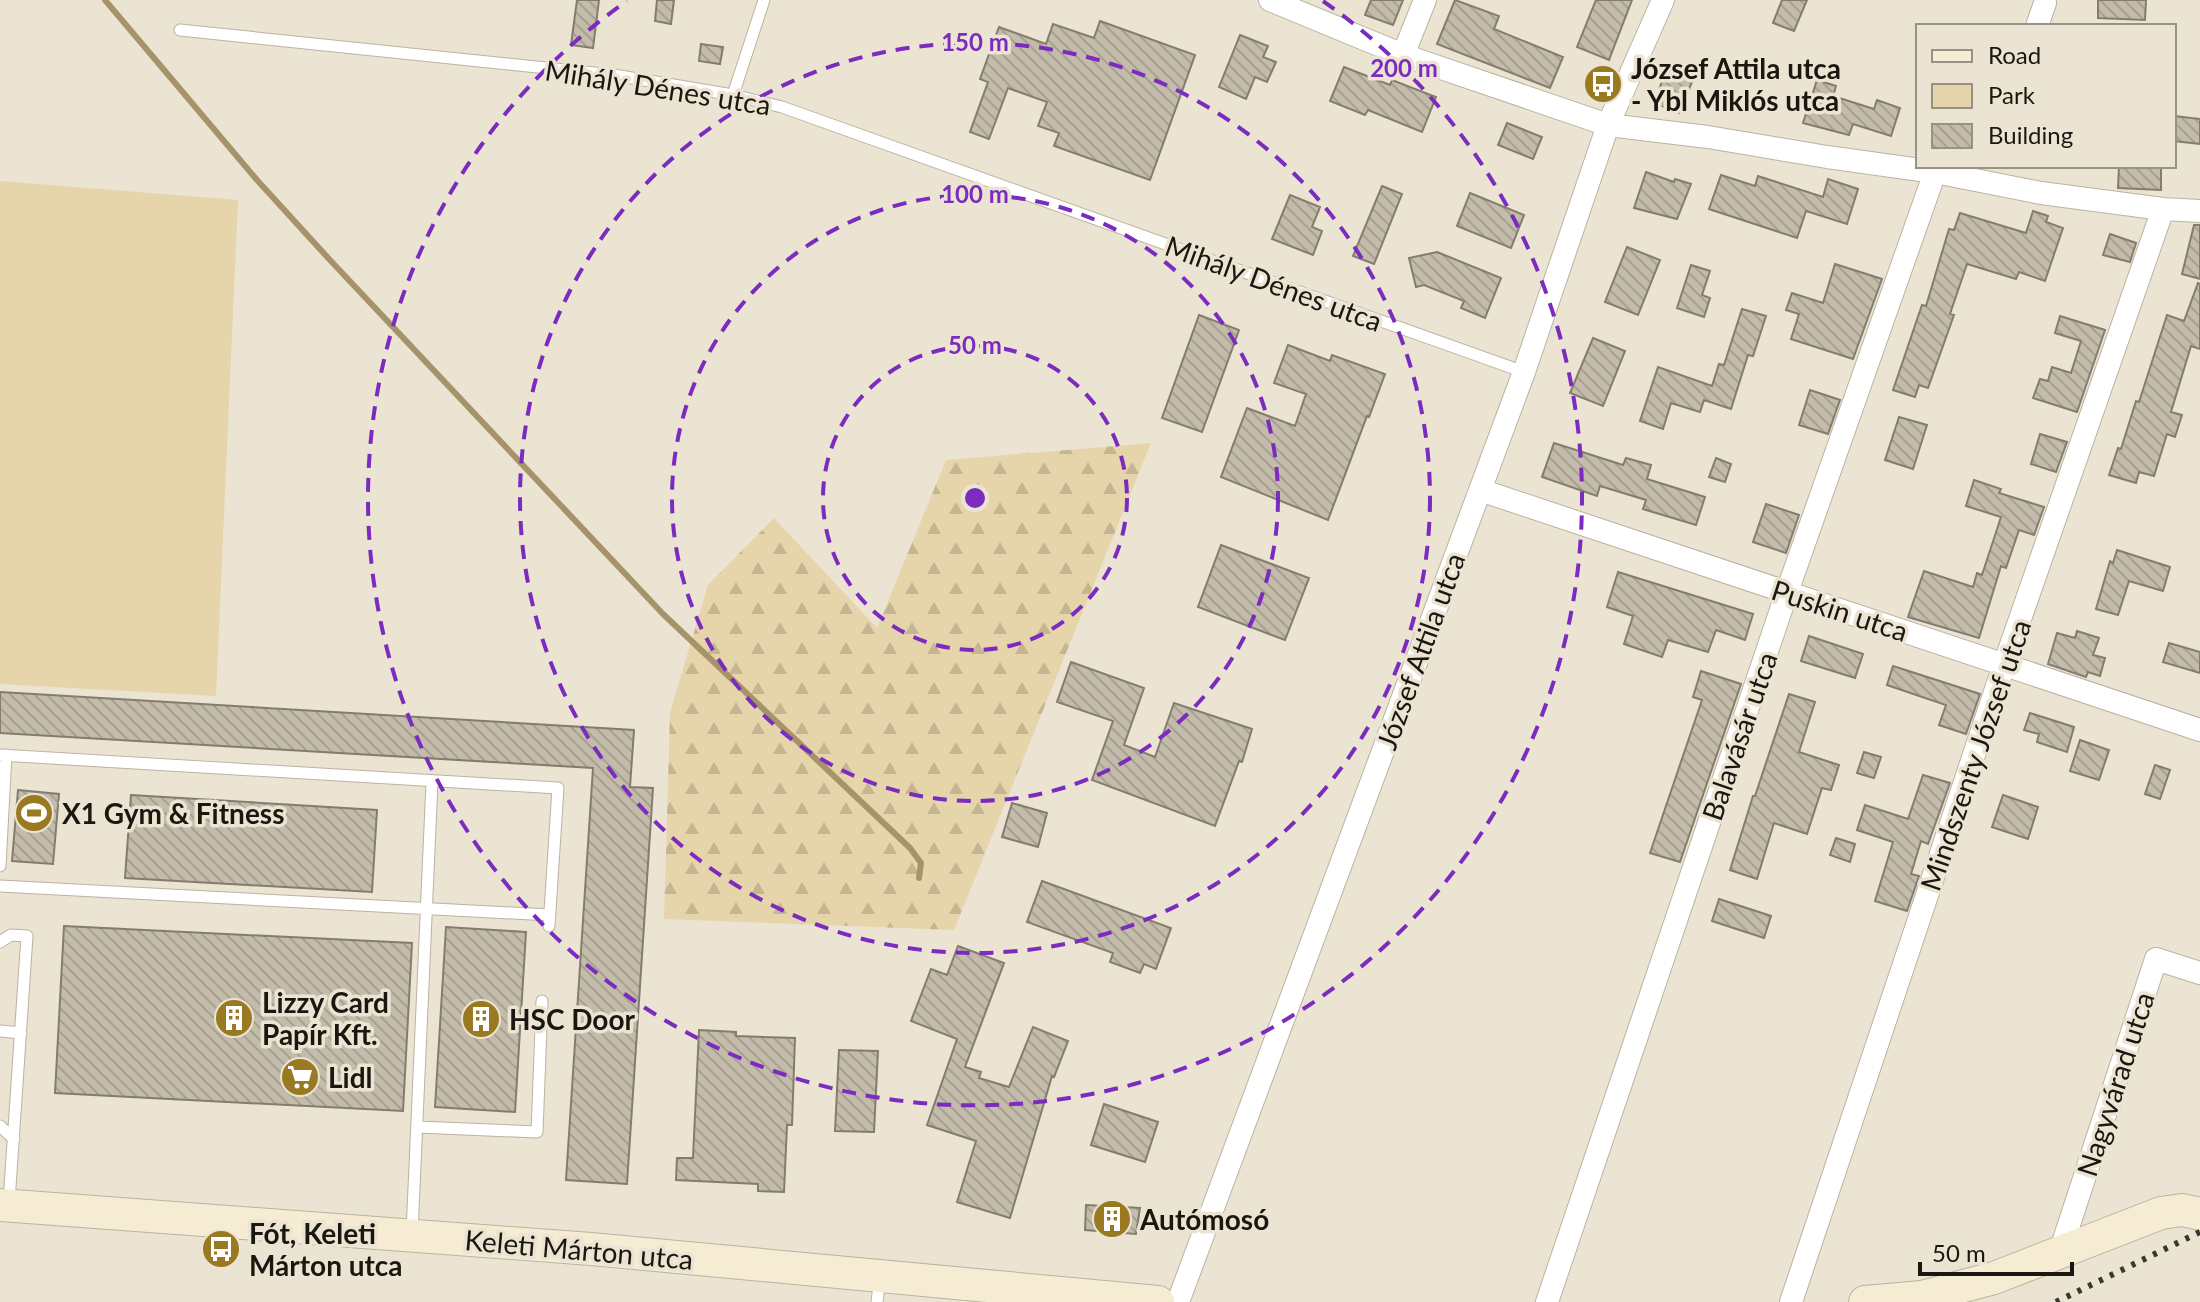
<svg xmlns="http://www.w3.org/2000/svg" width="2200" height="1302" viewBox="0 0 2200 1302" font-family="Lato,sans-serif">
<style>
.green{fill:#e6d4ab}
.forest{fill:url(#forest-firs)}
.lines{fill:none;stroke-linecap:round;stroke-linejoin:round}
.stream{stroke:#a69369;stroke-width:6}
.building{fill:url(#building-back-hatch);stroke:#847d6d;stroke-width:2}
.lane-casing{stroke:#bab3a2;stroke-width:13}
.street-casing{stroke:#bab3a2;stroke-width:24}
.secondary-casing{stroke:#bab3a2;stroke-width:34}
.lane{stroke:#fff;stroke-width:11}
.street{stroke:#fff;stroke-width:22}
.secondary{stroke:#f6ebd3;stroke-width:32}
.rail{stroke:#3b372f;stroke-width:6;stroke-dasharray:4 8;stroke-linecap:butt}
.ring{fill:none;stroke:#7b2cbf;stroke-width:4;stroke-dasharray:14 10}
.labels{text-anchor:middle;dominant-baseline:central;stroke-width:7;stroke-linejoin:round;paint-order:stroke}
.poi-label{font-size:28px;font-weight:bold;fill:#1a1711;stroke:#ece4d2;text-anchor:start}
.street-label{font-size:28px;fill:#1a1711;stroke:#ece4d2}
.centre{fill:#7b2cbf;stroke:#ece4d2;stroke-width:4}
.ring-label{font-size:24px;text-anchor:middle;font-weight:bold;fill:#7b2cbf;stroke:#ece4d2;stroke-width:7;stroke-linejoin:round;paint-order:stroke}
</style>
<defs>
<pattern id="forest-firs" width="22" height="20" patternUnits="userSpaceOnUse" patternTransform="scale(2)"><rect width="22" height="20" fill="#e6d4ab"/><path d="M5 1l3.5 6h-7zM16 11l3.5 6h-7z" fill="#c5b592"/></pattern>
<pattern id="building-back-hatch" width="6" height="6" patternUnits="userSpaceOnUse" patternTransform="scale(2)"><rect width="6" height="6" fill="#c4bcab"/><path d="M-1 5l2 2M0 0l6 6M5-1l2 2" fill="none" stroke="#a8a192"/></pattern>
</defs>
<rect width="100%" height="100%" fill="#ece4d2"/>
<!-- green -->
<path class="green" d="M0 181 238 200 216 696 0 684Z"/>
<!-- forest -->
<path class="forest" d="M1151 443 954 930 664 919 670 713 708 585 774 518 877 628 946 460Z"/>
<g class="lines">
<!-- stream -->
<path class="stream" d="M105 0 257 180 329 259 663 614 910 848 921 863 919 878"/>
</g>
<!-- building -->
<path class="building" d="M577 0H599L593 48 571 45Z
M657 0H674L671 24 655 21Z
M1371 0H1403L1393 25 1365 15Z
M1455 0 1499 16 1494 29 1563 57 1550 88 1437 44Z
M1596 0H1632L1609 60 1577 47Z
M1782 0H1807L1794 31 1773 23Z
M2098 0H2146L2145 20 2098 18Z
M1100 21 1195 55 1150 180 1054 146 1059 133 1038 126 1047 102 1008 88 989 139 970 132 988 82 980 79 999 27 1046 44 1053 24 1094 38Z
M1240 35 1268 46 1263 57 1276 62 1267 82 1255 77 1246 99 1219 87Z
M701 44 723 47 720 64 699 61Z
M1344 67 1390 85 1392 80 1436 97 1422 132 1368 110 1365 115 1330 101Z
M1666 71 1692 82 1679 113 1654 103Z
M1817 80 1836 86 1833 96 1874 109 1877 100 1900 108 1891 136 1853 124 1849 135 1803 123Z
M2174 116 2200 119V144L2174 141Z
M1507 123 1542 137 1533 159 1498 145Z
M2119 166H2161V190L2118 188Z
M1646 172 1674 182 1675 179 1691 184 1677 219 1634 208Z
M1721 175 1755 186 1758 176 1823 197 1828 179 1858 189 1847 224 1806 211 1797 238 1709 209Z
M1382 186 1402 194 1374 264 1353 256Z
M1470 193 1524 215 1511 248 1457 226Z
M1290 195 1320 207 1312 227 1322 231 1313 255 1272 239Z
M2033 211 2048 216 2046 222 2063 228 2045 281 2019 272 2016 279 1967 264 1950 314 1954 315 1928 388 1919 385 1915 397 1893 390 1922 305 1926 306 1949 229 1954 230 1960 213 2026 233Z
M2194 225H2200V279L2182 274Z
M2110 234 2136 243 2130 262 2103 255Z
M1627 247 1660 260 1638 315 1605 302Z
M1437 252 1501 278 1485 318 1461 308 1464 301 1424 285 1416 287 1409 258Z
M1835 264 1882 279 1853 359 1791 339 1799 314 1786 310 1792 293 1823 303Z
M1691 265 1710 271 1702 295 1710 298 1704 317 1677 308Z
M2198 283 2200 284V349L2191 346 2171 412 2182 415 2175 437 2167 434 2154 476 2139 472 2136 483 2109 475 2118 448 2121 449 2136 401 2139 402 2167 315 2184 321Z
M1742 309 1766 316 1753 356 1748 355 1731 409 1704 400 1700 412 1671 403 1663 429 1640 421 1658 367 1712 386 1719 364 1724 365Z
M1199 315 1239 330 1202 432 1162 418Z
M2060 316 2105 330 2077 412 2033 398 2040 379 2048 381 2052 367 2071 373 2081 341 2055 333Z
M1593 338 1625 351 1603 406 1570 393Z
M1288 345 1330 361 1332 355 1385 374 1369 417 1367 416 1328 520 1221 477 1247 408 1295 426 1306 394 1274 383Z
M1810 390 1840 400 1828 434 1799 425Z
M1899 417 1927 425 1913 469 1885 460Z
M2040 434 2067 442 2056 472 2031 464Z
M1554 443 1623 465 1626 458 1651 465 1647 479 1705 497 1696 525 1643 509 1646 500 1600 486 1597 496 1542 477Z
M1716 458 1731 464 1725 482 1709 477Z
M1974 480 2001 489 1999 493 2044 507 2034 535 2019 530 2006 568 2001 566 1979 638 1908 617 1924 571 1973 587 1977 573 1982 575 2001 517 1966 506Z
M1766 504 1799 515 1786 553 1753 542Z
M1221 545 1309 578 1285 640 1198 607Z
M2117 550 2170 567 2163 591 2129 581 2118 615 2096 609 2110 561 2113 563Z
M1618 572 1753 614 1745 640 1716 630 1708 652 1668 640 1662 657 1624 644 1633 616 1607 607Z
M2077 631 2099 638 2093 655 2105 658 2100 676 2088 672 2086 677 2048 664 2057 633 2075 638Z
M1809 636 1863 654 1855 678 1801 661Z
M2169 643 2200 652V673L2163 662Z
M1071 662 1144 688 1124 745 1155 757 1174 703 1252 729 1242 762 1239 761 1215 826 1092 780 1113 721 1057 702Z
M1893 666 1980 694 1966 734 1939 725 1946 705 1887 685Z
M1701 671 1741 684 1680 862 1650 853 1702 700 1693 697Z
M0 692 634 730 630 787 653 788 627 1184 566 1180 593 768 0 733Z
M1789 694 1815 702 1799 752 1839 765 1831 790 1822 788 1807 834 1774 823 1757 879 1730 870 1753 796H1755Z
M2030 713 2074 727 2067 752 2037 742 2039 734 2024 730Z
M2080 740 2109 750 2099 780 2070 771Z
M1864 752 1881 757 1874 778 1857 773Z
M2155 765 2170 770 2160 799 2145 794Z
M1923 775 1950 783 1928 844 1921 841 1911 874 1919 876 1907 911 1875 901 1893 842 1857 830 1865 805 1908 819Z
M18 790 59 794 53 864 12 861Z
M131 795 377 810 372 892 125 878Z
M2003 795 2038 807 2028 839 1992 827Z
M1012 803 1047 813 1038 847 1002 837Z
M1836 838 1855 844 1850 862 1830 855Z
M1042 881 1171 928 1156 969 1144 964 1140 973 1110 962 1113 953 1027 922Z
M1719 899 1771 916 1764 938 1712 921Z
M64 926 412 943 403 1111 55 1093Z
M446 927 526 932 515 1112 435 1107Z
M958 946 1004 963 965 1067 981 1072 979 1078 1009 1087 1033 1027 1068 1041 1054 1077 1052 1076 1010 1218 957 1202 976 1141 927 1125 957 1039 911 1021 931 969 947 975Z
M699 1030 736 1032V1036L795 1038 792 1125H787L784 1192 758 1191V1184L676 1180 677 1158H693Z
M839 1050 878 1051 874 1132 835 1131Z
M1104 1104 1158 1122 1145 1162 1091 1145Z
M1086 1205 1140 1208 1136 1234 1085 1230Z"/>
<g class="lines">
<!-- lane casing -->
<g class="lane-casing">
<path id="lane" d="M180 30 614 75 733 95 782 107 1524 372
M733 95 764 0
M0 755 558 788 549 926
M0 866 6 755
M0 886 550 915
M0 942 11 935 27 936 9 1202
M0 1031 21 1033
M0 1126 14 1139
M417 1127 537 1132 542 1001
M412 1233 432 782
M877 1302 880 1277"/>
</g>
<!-- street casing -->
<g class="street-casing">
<path id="street" d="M1270 0 1403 55 1608 125 1708 137 1827 157 1935 172 2041 193 2163 209 2200 211
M2037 26 2045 3
M1403 55 1425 0
M1480 490 2200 730
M2060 1252 2156 959 2200 973
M1178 1302 1524 372 1608 125 1663 0
M1547 1302 1787 592 1935 172
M1791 1302 2004 665 2163 209"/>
</g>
<!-- secondary casing -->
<g class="secondary-casing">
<path id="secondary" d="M0 1205 591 1249 1158 1302
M1865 1302 1922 1297 1994 1278 2161 1213 2182 1210 2200 1214"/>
</g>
<!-- lane -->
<use href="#lane" class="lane"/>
<!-- street -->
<use href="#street" class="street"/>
<!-- secondary -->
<use href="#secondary" class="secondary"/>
<!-- rail -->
<path class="rail" d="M2056 1302 2200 1232"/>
</g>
<!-- distance rings -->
<g class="ring">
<circle cx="975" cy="498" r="152"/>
<circle cx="975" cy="498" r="303"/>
<circle cx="975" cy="498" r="455"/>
<path d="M1323 1A607 607 0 1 1 627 1"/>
</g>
<!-- icons -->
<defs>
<g id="bus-disc" transform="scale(2)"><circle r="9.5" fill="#9a7923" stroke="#ece4d2"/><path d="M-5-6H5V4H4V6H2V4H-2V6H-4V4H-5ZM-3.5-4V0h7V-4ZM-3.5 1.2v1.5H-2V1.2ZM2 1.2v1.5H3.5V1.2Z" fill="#fff"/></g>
<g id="stadium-disc" transform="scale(2)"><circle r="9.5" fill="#9a7923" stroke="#ece4d2"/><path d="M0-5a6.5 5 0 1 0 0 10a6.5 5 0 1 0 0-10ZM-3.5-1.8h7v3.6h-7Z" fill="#fff"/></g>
<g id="building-disc" transform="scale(2)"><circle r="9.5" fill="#9a7923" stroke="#ece4d2"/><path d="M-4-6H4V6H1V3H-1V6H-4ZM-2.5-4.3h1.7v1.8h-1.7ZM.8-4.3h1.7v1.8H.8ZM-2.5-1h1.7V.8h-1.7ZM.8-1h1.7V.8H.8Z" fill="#fff"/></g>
<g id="supermarket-disc" transform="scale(2)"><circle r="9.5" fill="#9a7923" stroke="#ece4d2"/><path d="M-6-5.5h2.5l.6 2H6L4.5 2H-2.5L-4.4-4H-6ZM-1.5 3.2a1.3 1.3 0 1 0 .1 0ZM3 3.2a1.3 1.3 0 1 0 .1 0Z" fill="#fff"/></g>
</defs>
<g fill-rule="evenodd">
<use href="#bus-disc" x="1603" y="84"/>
<use href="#stadium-disc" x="34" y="813"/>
<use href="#building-disc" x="234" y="1018"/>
<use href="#building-disc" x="481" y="1019"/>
<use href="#supermarket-disc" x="300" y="1077"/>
<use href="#building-disc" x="1112" y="1219"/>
<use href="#bus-disc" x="221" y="1249"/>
</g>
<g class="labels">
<!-- poi labels -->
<g class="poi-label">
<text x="1631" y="68">József Attila utca<tspan x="1631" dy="32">- Ybl Miklós utca</tspan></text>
<text x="62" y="813">X1 Gym &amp; Fitness</text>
<text x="262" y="1002">Lizzy Card<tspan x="262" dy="32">Papír Kft.</tspan></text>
<text x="509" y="1019">HSC Door</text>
<text x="328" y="1077">Lidl</text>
<text x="1140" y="1219">Autómosó</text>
<text x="249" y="1233">Fót, Keleti<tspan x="249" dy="32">Márton utca</tspan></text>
</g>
<!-- street labels -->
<g class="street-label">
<text transform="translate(658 87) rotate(9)">Mihály Dénes utca</text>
<text transform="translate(1274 283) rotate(20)">Mihály Dénes utca</text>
<text transform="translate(1840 610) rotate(18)">Puskin utca</text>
<text transform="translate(1420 651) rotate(-70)">József Attila utca</text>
<text transform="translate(1739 736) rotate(-71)">Balavásár utca</text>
<text transform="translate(1975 755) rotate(-71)">Mindszenty József utca</text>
<text transform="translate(2115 1084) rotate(-72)">Nagyvárad utca</text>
<text transform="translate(579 1249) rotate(5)">Keleti Márton utca</text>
</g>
</g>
<circle cx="975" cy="498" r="12" class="centre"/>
<g class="ring-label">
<text x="975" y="51">150 m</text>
<text x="1404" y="77">200 m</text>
<text x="975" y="203">100 m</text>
<text x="975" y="354">50 m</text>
</g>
<!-- legend -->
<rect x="1916" y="24" width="260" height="144" fill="#ece4d2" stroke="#989285" stroke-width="2"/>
<rect x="1932" y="50" width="40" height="12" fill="#f6ebd3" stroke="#989285" stroke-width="2"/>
<text x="1988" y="64" font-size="24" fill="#1a1711">Road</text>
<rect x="1932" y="84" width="40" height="24" fill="#e6d4ab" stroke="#989285" stroke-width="2"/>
<text x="1988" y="104" font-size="24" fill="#1a1711">Park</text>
<rect x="1932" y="124" width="40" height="24" fill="url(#building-back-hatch)" stroke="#989285" stroke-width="2"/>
<text x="1988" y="144" font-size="24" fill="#1a1711">Building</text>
<!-- scale -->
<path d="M1920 1262v12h152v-12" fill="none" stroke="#1a1711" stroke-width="4"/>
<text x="1932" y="1262" font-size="24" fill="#1a1711" stroke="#ece4d2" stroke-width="6" paint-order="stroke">50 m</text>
</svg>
